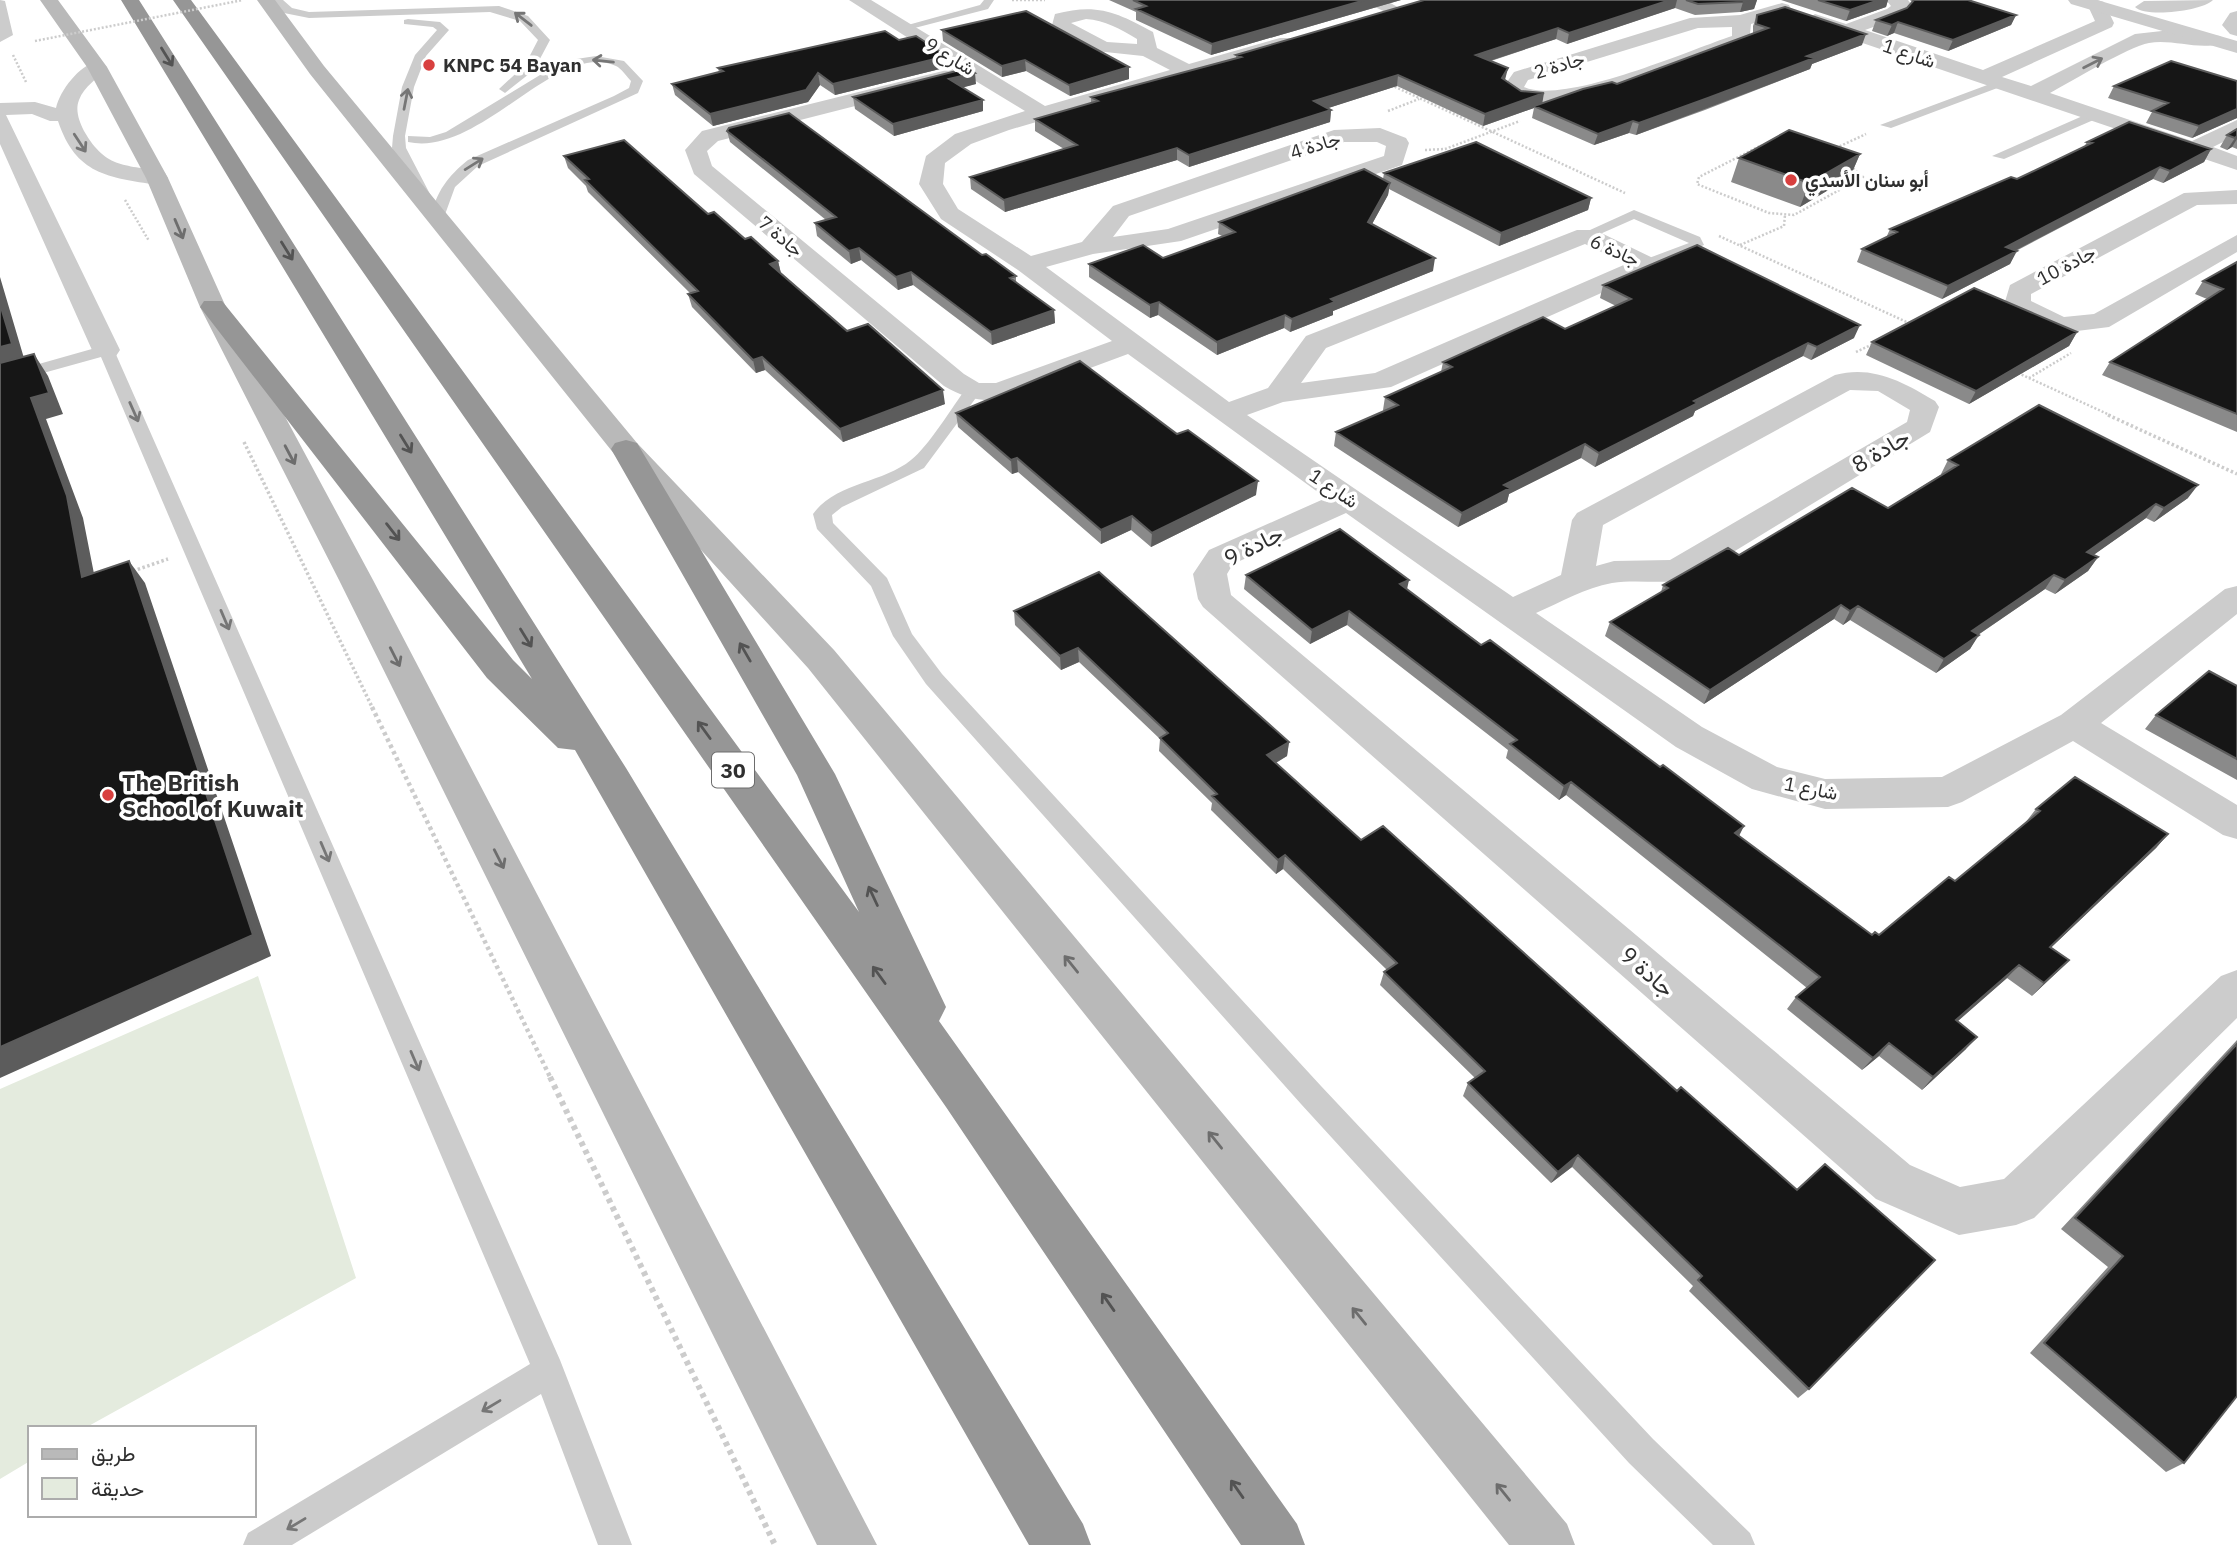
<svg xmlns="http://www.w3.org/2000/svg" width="2237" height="1545" viewBox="0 0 2237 1545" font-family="'IBM Plex Sans',Vazirmatn,sans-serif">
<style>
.green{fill:#e4ebde}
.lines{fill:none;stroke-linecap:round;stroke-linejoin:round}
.path-far3{stroke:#ccc;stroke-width:2.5;stroke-dasharray:2 2;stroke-linecap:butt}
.path-far2{stroke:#ccc;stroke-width:3.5;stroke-dasharray:2.5 2.5;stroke-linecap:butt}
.path-far1{stroke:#ccc;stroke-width:4.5;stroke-dasharray:3.5 3.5;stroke-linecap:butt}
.path{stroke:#ccc;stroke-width:6;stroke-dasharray:4.5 4.5;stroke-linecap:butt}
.service{fill:#ccc;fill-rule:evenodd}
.minor{fill:#ccc;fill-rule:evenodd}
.tertiary{fill:#ccc;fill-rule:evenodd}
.secondary{fill:#b9b9b9;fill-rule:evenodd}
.motorway{fill:#969696;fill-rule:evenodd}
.path-bridge{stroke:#ccc;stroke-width:2.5;stroke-dasharray:2 2;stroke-linecap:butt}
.wall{fill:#8a8a8a}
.shaded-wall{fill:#5c5c5c}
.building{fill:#161616;stroke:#5c5c5c;stroke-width:2}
.oneway{stroke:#767676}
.oneway2{stroke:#535353}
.oneway3{stroke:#6d6d6d}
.poi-dot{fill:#d8403f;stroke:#fff;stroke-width:2.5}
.labels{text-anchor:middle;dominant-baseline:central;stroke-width:7;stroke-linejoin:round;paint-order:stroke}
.far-street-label{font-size:19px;fill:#2f2f2f;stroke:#fff}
.far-poi-label{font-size:19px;font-weight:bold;fill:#2f2f2f;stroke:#fff;text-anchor:start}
.shield{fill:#fff;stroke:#6d6d6d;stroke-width:2}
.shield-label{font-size:21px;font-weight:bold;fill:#2f2f2f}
.street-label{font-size:23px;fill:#2f2f2f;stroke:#fff}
.poi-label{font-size:23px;font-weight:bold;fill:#2f2f2f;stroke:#fff;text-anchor:start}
</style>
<rect width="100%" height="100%" fill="#fff"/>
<!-- green -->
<path class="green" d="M258 976 356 1278 85 1428H30V1461L0 1479V1089Z"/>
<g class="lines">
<!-- path-far3 -->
<path class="path-far3" d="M1012 0H1045
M13 55 26 82
M1391 85 1625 193
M1388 111 1419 99
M1760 146H1777L1854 169 1863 177 1794 215 1769 213 1697 184 1699 177Z
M1836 148 1866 134
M1425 150 1445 149 1520 121
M125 200 149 241
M1719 236 1911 324
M1740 245 1784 226 1785 215
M1856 352 1873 344
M2018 373 2112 416
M2029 378 2071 353"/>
<!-- path-far2 -->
<path class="path-far2" d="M2108 415 2237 474
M244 442 373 709
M133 571 168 559"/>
<!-- path-far1 -->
<path class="path-far1" d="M372 707 551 1079"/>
<!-- path -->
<path class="path" d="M550 1077 775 1545"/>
<!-- service -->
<path class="service" d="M0 0 5 1 13 35 0 42Z
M272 0H283L292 8 309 12 499 6 528 16 550 40 534 70 505 93 499 89 525 65 538 40 520 21 490 12 309 18 284 13Z
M984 0H994L988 9 903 31 897 28 980 5Z
M408 19 440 22 449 30 426 56 414 87 405 136 406 148 431 196 424 200 417 196 392 148 393 136 402 87 415 55 437 30 433 27 404 24V20Z
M596 56 624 61 643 81 638 93 478 166 455 187 443 220H433L431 217C436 192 448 176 468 160L614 96 629 88 631 81C627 77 621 68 616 66 557 39 479 158 408 142V136L430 137 446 132 563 61Z
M1998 81 2008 84 1891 128 1880 125Z
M2094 111 2100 115 2098 118 2004 159 1992 156Z
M1634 210 1700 237 1704 245 1646 268 1641 267V261L1689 243 1634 219 1591 238 1586 239 1579 235Z
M106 345 114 350 560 1360 632 1545H598L541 1394 292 1545H243L248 1533 530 1364 101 357 0 385V375Z
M973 386 981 391 924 468 842 507 832 515 833 523 887 578 912 634 942 674 1321 1086 1653 1439 1750 1533 1755 1545H1713L1629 1463 1301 1104 926 684 893 636 871 586 817 529 813 514C835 483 883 483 911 460 928 447 953 406 967 387Z"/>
<!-- minor -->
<path class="minor" d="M849 0H871L1045 106 1170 70 1143 56 1096 51 1054 29 1052 25 1055 14C1097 3 1116 12 1153 32L1157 48 1189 64 1280 38H1294L1297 42 1294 46 1009 130 971 144 945 163 943 184 958 209 1031 256 1082 242 1113 206 1334 130 1380 128 1406 138 1409 143 1402 165 1181 241 1093 254 1046 267 1229 402 1268 388 1306 336 1577 230H1595L1655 259 1659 264 1655 269 1391 387 1283 402 1247 415 1513 597 1561 575 1572 520 1577 513 1835 375C1873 365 1903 382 1935 401L1939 407 1930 432 1689 579C1664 585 1638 579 1612 583 1585 588 1561 602 1536 613L1702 727 1777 767 1825 779 1942 777 2061 715 2225 589 2237 586V614L2101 723 2237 805V839L2223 835 2073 741 1962 802 1948 807 1825 809 1752 789 1676 747 1346 513 1233 564 1227 574 1231 595 1910 1165 1960 1187 2004 1179 2221 976 2237 970V1018L2034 1218 2016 1225 1959 1235 1876 1199 1203 607 1198 599 1193 574 1209 550 1326 498 1128 354 1009 398C985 404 965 398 944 386L694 174 685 150 702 131 955 68ZM1086 19C1105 20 1120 29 1137 39V44L1107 42 1071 23ZM969 77 1025 111 955 134 926 156 919 184 941 219 1018 270 1112 341 996 383H979L964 374 712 166 707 151 718 141ZM1344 142H1377L1386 146 1384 156 1168 229 1113 237 1129 216ZM1585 244 1626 264 1375 373 1301 383 1326 348ZM1850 390 1878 391 1910 410 1907 422 1670 560 1614 561 1596 566 1603 525Z
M1360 0H1385L1403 10 1394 16Z
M1886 0H1908L1912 5 1901 17 1865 30 1983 70 2095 21 2088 6 2097 0 2104 2 2114 23 2112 27 2002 77 2031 86 2135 34 2171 30 2220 36 2223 40 2220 44C2197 50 2172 39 2149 43 2128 47 2072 81 2050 93L2192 141 2237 120V135L2213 147 2237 156V170L1839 35 1808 24 1806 20 1815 14 1846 24 1887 9 1891 6Z
M2213 0C2203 11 2145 18 2135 7L2144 1Z
M1782 3 1789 5 1791 9 1789 13 1751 24 1749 43C1704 58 1533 134 1502 89L1514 72 1690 18 1740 15ZM1732 27V36C1687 51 1565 105 1524 87L1528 80 1698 28Z
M2237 11V36L2230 34 2222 25 2230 13Z
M97 61 107 67C99 78 84 86 79 100 75 110 79 121 84 131 107 171 126 163 165 173L168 178 165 183 157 185C108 177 76 175 58 121H50L32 114 6 115 120 350 116 356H96L92 350 0 144V103L35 102 56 108C60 90 79 66 97 61Z
M2237 190V204L2197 205 2031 294V301L2064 317 2094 314 2237 235V252L2109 327 2061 333 2008 311 2004 305 2010 285 2184 193Z"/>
<!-- tertiary -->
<path class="tertiary" d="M2068 0H2097L2237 41V53L2071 4Z"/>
<!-- secondary -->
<path class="secondary" d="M40 0H58L107 67 168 178 226 307 373 580 877 1545H817L339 580 200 307 146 178 87 67Z
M257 0H275L324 66 637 443 834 650 1567 1524 1575 1545H1509L808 668 615 455 310 74Z"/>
<!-- motorway -->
<path class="motorway" d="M121 0H139L626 768 1083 1524 1091 1545H1029L575 750 558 748 487 678 200 307 204 301H222L513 660 532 679Z
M173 0H191L859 912 797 775 611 449 615 443 626 440 637 443 835 774 946 1007 939 1021 1297 1524 1305 1545H1241L946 1107Z"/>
<!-- path-bridge -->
<path class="path-bridge" d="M35 41 243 0"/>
</g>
<!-- wall -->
<path class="wall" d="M1109 0H1401L1211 55 1136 20V12Z
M1424 0H1757L1754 9 1740 12 1695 15 1675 8 1567 44 1556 39 1491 61 1505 80 1521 91 1542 103 1617 84 1753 34V26L1757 15 1862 45 1812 64 1810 69 1705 110 1636 135 1629 133 1594 145 1532 118 1534 108 1483 126 1397 86 1328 108 1331 110 1330 122 1189 167 1177 160 1005 212 971 189 970 177 1064 149 1035 131V119L1091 103V97L1236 58V55Z
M1781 0H1888L1886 7 1846 21Z
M1910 0H1968L2016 15 2011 25 1948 51 1894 33 1887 36 1872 31 1876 20 1907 8 1912 2Z
M942 30 1129 79 1070 96 1026 71 1002 77 943 41Z
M948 67 835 95 820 85 808 102 713 126 675 95 672 84 719 72 718 68Z
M2237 81V118L2192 138 2146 123 2152 112 2108 98 2114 86Z
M976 84 963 87 983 111 894 136 855 109 853 97Z
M2237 129V149L2232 147 2227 150 2220 147 2227 135Z
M727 131 982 255 1016 276V282L1054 310 1055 323 992 345 913 285 898 290 861 260 851 264 817 236 815 223 826 220 730 142Z
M2087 142 2211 149 2204 162 2163 183 2153 179 2016 251 2010 264 1942 299 1857 262 1862 249 1886 238 1890 229 2017 179 2084 147Z
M1860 154 1850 177 1800 207 1731 182 1739 158Z
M564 156 708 214 778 261 781 273 847 331 945 404 843 442 765 370 756 373 692 307 688 294H691L588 192 586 186 568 168Z
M1384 173 1591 198 1588 210 1499 246 1389 189 1388 195 1372 224 1433 271 1333 311V315L1290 332 1284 328 1217 355 1158 315 1150 318 1089 277V264L1163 258 1222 236 1218 234 1219 222 1383 179Z
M2237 262V432L2102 375 2110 362 2207 299 2195 294 2203 281Z
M1603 285 1854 338 1811 360 1803 356 1695 411 1693 416 1595 467 1581 458 1509 494 1507 502 1458 527 1334 446 1336 432 1384 411 1383 410 1385 397 1441 372 1443 362 1565 329 1616 306 1600 298Z
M2077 332 2069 346 1969 404 1866 355 1872 342Z
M956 413 1256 495 1151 547 1131 530 1101 544 1018 472 1012 474 958 427Z
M1948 460 2188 498 2154 522 2146 518 2093 555 2098 557 2088 571 2055 594 2045 589 1978 635 1970 649 1936 673 1850 620 1843 625 1834 619 1704 704 1605 636 1610 622 1661 592 1663 585 1739 555 1888 508 1942 474H1941Z
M1246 575 1407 589 1872 935H1879L1955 881 2025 823 2036 809 2168 834 2156 848 2051 947 2069 960 2032 996 2007 978 1957 1022 1966 1049 1922 1090 1879 1056 1862 1070 1787 1009 1796 997 1807 988 1566 795 1559 800 1506 758 1508 750 1347 625 1310 644 1244 589Z
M1014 611 1289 742 1287 756 1276 763 1809 1389 1798 1398 1689 1291 1693 1286 1572 1167 1551 1183 1463 1096 1468 1083 1475 1078 1380 985 1384 972 1387 970 1283 869 1276 874 1211 810 1212 803 1159 751 1160 739 1079 662 1061 670 1015 625Z
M2237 686V780L2145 729 2156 715Z
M2237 1040V1396L2184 1463 2166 1472 2030 1353 2108 1267 2061 1229Z"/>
<!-- shaded-wall -->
<path class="shaded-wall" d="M1365 0H1401L1211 55 1212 44Z
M1670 0H1677L1675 8 1567 44 1569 33Z
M1748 0H1757L1754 9 1740 12 1743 2Z
M1879 0H1888L1886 7 1846 21 1850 10Z
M2016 15 2011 25 1948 51 1953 40Z
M1898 22 1894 33 1887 36 1892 25Z
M1558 28 1556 39 1474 66 1476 55Z
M1866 34 1862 45 1812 64 1810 69 1636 135 1639 123 1807 56Z
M947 56 948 67 835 95 833 84Z
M1025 60 1026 71 1002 77V66Z
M1129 67V79L1070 96 1069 85Z
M1508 68 1505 80 1499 89 1502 78Z
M818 73 820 85 808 102 713 126 710 114Z
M975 73 976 84 950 91 949 79Z
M1398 75 1397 86 1313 113 1314 101Z
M1544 93 1542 105 1534 106V108L1483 126 1485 114Z
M983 100V111L894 136 893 124Z
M2237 109V118L2192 138 2199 126Z
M1331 110 1330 122 1189 167V155Z
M1633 121 1629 133 1594 145 1598 134Z
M2237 136V139L2232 147 2227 150 2235 138Z
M1177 148V160L1005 212 1004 200Z
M2211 149 2204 162 2163 183 2170 171Z
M1860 154 1850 177 1800 207 1809 183Z
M2160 167 2153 179 1999 259 2006 247Z
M1390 183 1388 195 1366 235 1368 222Z
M1591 198 1588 210 1499 246 1501 233Z
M859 248 861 260 851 264 849 251Z
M2017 251 2010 264 1942 299 1948 286Z
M1435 258 1433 271 1333 311V315L1290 332 1292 319 1331 299Z
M778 261 781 274 770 264Z
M911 272 913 285 898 290 896 277Z
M0 277 26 365 0 373Z
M1159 302 1158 315 1150 318V305Z
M1054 310 1055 323 992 345 991 332Z
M1285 315 1284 328 1217 355V342Z
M1860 325 1854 338 1811 360 1817 347Z
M2077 332 2069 346 1969 404 1976 391Z
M1808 343 1803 356 1695 411 1693 416 1595 467 1599 453 1694 401Z
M34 354 48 376 63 414 46 419 83 518 99 599 82 577 31 398Z
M762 357 765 370 756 373 753 360Z
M943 390 945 404 843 442 840 429Z
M1585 444 1581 458 1509 494 1507 502 1458 527 1462 513 1504 485Z
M1017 458 1018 472 1012 474 1011 460Z
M1258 481 1256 495 1151 547 1152 533Z
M2198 485 2188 498 2154 522 2164 508Z
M2156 504 2146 518 2078 566 2087 552Z
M1132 516 1131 530 1101 544V530Z
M2098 557 2088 571 2055 594 2065 580Z
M129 561 145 583 271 956 0 1078V1047Z
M2054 575 2045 589 1963 645 1972 631Z
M1409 580 1406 594 1400 584Z
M1841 605 1834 619 1704 704 1710 690Z
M1858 606 1850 620 1843 625 1850 611Z
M1349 611 1347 625 1310 644 1312 630Z
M1979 635 1970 649 1936 673 1944 659Z
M1078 648 1079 662 1061 670 1060 656Z
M1289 742 1287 756 1265 769 1267 755Z
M1571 782 1566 795 1559 800 1564 786Z
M1744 826 1737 840 1735 833Z
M2168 834 2156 848 2038 960 2050 947Z
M1285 855 1283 869 1276 874 1278 860Z
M2069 960 2056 973 2032 996 2044 983Z
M2019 965 2007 978 1944 1033 1956 1020Z
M1977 1037 1966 1049 1922 1090 1933 1077Z
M1889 1043 1879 1056 1862 1070 1873 1058Z
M1578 1155 1572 1167 1551 1183 1558 1172Z"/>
<!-- building -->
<path class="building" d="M1133 0H1365L1212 44 1136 9 1146 6Z
M1424 0H1670L1569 33 1558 28 1476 55 1508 68 1502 78 1521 91 1544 93 1485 114 1398 75 1314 101 1331 110 1189 155 1177 148 1004 200 970 177 1077 145 1035 119 1098 101 1091 97 1241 57 1236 55Z
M1686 0H1749L1743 2 1698 4Z
M1818 0H1879L1850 10Z
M1914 0H1968L2016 15 1953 40 1898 22 1892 25 1876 20 1907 8Z
M1785 7 1866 34 1807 56 1814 58 1708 98 1639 123 1633 121 1598 134 1534 106 1583 89 1612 82 1617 84 1768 28 1756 24 1757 15Z
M1026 11 1129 67 1069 85 1025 60 1002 66 942 30Z
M885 31 899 40 916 36 947 56 833 84 818 73 806 90 710 114 672 84 723 71 718 68Z
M2171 61 2237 81V109L2199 126 2152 111 2168 103 2114 86Z
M968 68 975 73 949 79 983 100 893 124 853 97Z
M789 113 982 255 986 254 1016 276 1010 278 1054 310 991 332 911 272 896 277 859 248 849 251 815 223 836 217 727 131 729 128Z
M2129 122 2211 149 2170 171 2160 167 2006 247 2017 251 1948 286 1862 249 1897 232 1890 229 2011 177 2017 179 2092 143 2087 142Z
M2237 129V136L2235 138 2227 135Z
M1789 130 1860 154 1809 183 1739 158Z
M624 140 708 214 714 212 745 239 751 237 778 261 770 264 847 331 868 324 943 390 840 429 762 357 753 360 688 294 698 291 585 180 589 179 564 156Z
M1476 142 1591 198 1501 233 1384 173Z
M1364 169 1390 183 1368 222 1435 258 1331 299 1335 302 1292 319 1285 315 1217 342 1159 302 1150 305 1089 264 1143 245 1163 258 1235 232 1219 222Z
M1697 245 1860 325 1817 347 1808 343 1694 401 1698 403 1599 453 1585 444 1504 485 1510 488 1462 513 1336 432 1398 405 1385 397 1452 367 1443 362 1543 317 1565 329 1631 299 1603 285Z
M2237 262V414L2110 362 2223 289 2203 281Z
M1974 288 2077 332 1976 391 1872 342Z
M0 304 12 344 0 347Z
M34 354 49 393 31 398 67 496 82 577 129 561 253 935 0 1047V363Z
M1080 361 1177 434 1188 430 1258 481 1152 533 1132 516 1101 530 1017 458 1011 460 956 413Z
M2039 405 2198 485 2164 508 2156 504 2087 552 2098 557 2065 580 2054 575 1972 631 1979 635 1944 659 1858 606 1850 611 1841 605 1710 690 1610 622 1668 588 1663 585 1728 548 1739 555 1852 488 1888 508 1958 465 1948 460Z
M1340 529 1409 580 1400 584 1481 645 1490 640 1660 767 1663 765 1744 826 1735 833 1872 935 1875 932 1879 935 1949 877 1955 881 2040 811 2036 809 2075 777 2168 834 2050 947 2069 960 2044 983 2019 965 1956 1020 1977 1037 1933 1077 1889 1043 1873 1058 1796 997 1820 977 1571 782 1564 786 1510 744 1517 740 1349 611 1312 630 1246 575Z
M1099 572 1289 742 1267 755 1361 840 1383 826 1677 1091 1681 1087 1797 1190 1825 1164 1935 1260 1809 1389 1698 1280 1702 1276 1578 1155 1558 1172 1468 1083 1485 1071 1384 972 1397 963 1285 855 1278 860 1212 796 1217 794 1160 738 1168 733 1078 648 1060 656 1014 611Z
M2209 671 2237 686V759L2156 715Z
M2237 1044V1396L2184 1463 2044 1343 2123 1256 2075 1218Z"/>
<!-- one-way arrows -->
<defs><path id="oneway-shaft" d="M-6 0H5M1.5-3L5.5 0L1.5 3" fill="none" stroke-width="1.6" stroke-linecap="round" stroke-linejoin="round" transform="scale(1.75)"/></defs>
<g class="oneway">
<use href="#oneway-shaft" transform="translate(523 19) rotate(-142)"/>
<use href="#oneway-shaft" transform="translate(603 61) rotate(-174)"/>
<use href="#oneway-shaft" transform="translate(2093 63) rotate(-27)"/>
<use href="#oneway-shaft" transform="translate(406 99) rotate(-79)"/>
<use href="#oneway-shaft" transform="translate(80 143) rotate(57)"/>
<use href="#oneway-shaft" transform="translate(474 164) rotate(-32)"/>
<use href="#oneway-shaft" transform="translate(134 412) rotate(66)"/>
<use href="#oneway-shaft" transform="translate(225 620) rotate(67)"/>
<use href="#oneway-shaft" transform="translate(325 852) rotate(67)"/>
<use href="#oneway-shaft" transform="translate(415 1061) rotate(67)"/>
<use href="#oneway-shaft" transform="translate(491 1406) rotate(149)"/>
<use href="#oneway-shaft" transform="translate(296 1524) rotate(149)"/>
</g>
<g class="oneway2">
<use href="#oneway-shaft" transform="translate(167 57) rotate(58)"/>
<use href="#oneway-shaft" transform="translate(287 251) rotate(58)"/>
<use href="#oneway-shaft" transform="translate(406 444) rotate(58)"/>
<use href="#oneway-shaft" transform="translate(393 532) rotate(52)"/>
<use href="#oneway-shaft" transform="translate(526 638) rotate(58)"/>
<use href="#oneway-shaft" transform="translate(745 652) rotate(-120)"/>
<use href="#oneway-shaft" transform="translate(704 730) rotate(-126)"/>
<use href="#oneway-shaft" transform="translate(873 896) rotate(-115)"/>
<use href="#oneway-shaft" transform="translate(879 975) rotate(-126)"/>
<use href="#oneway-shaft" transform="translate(1108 1302) rotate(-125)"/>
<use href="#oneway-shaft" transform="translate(1237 1489) rotate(-125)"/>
</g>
<g class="oneway3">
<use href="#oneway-shaft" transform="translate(179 229) rotate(67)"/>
<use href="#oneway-shaft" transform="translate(290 455) rotate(62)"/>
<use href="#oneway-shaft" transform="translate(395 657) rotate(63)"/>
<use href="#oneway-shaft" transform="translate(499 859) rotate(63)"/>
<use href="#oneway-shaft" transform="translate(1071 964) rotate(-129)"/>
<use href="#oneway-shaft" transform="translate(1215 1140) rotate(-129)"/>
<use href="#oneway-shaft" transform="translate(1359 1316) rotate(-129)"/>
<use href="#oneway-shaft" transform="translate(1503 1492) rotate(-129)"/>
</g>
<!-- markers -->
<g class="poi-dot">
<circle cx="429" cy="65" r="7"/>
<circle cx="1791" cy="180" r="7"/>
<circle cx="108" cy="795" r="7"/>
</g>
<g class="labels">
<!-- far-street labels -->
<g class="far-street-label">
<text transform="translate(1909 53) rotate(19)">شارع 1</text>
<text transform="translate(950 56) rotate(31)">شارع 9</text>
<text transform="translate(1559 65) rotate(-17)">جادة 2</text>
<text transform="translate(1315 145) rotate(-17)">جادة 4</text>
<text transform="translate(781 236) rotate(40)">جادة 7</text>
<text transform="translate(1615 250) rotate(24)">جادة 6</text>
<text transform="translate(2066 265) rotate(-28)">جادة 10</text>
<text transform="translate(1334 488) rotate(34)">شارع 1</text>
<text transform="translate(1811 788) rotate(11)">شارع 1</text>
</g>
<!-- far-poi labels -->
<g class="far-poi-label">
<text x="443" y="65">KNPC 54 Bayan</text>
<text x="1805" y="180">أبو سنان الأسدي</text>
</g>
<!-- shield labels -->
<rect class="shield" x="712" y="752.5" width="42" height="35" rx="5"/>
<g class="shield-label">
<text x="733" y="770">30</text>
</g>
<!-- street labels -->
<g class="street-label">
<text transform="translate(1880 450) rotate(-31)">جادة 8</text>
<text transform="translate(1253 545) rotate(-27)">جادة 9</text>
<text transform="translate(1648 971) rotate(41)">جادة 9</text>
</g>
<!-- poi labels -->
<g class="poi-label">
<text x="122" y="782">The British<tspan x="122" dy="26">School of Kuwait</tspan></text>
</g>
</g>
<!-- legend -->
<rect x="28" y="1426" width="228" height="91" fill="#ffffff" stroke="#acacac" stroke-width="2"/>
<rect x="42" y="1449" width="35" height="10" fill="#b9b9b9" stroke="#acacac" stroke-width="2"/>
<text x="91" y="1461" font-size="21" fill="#2f2f2f">طريق</text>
<rect x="42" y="1478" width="35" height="21" fill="#e4ebde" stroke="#acacac" stroke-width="2"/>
<text x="91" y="1496" font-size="21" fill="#2f2f2f">حديقة</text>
</svg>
